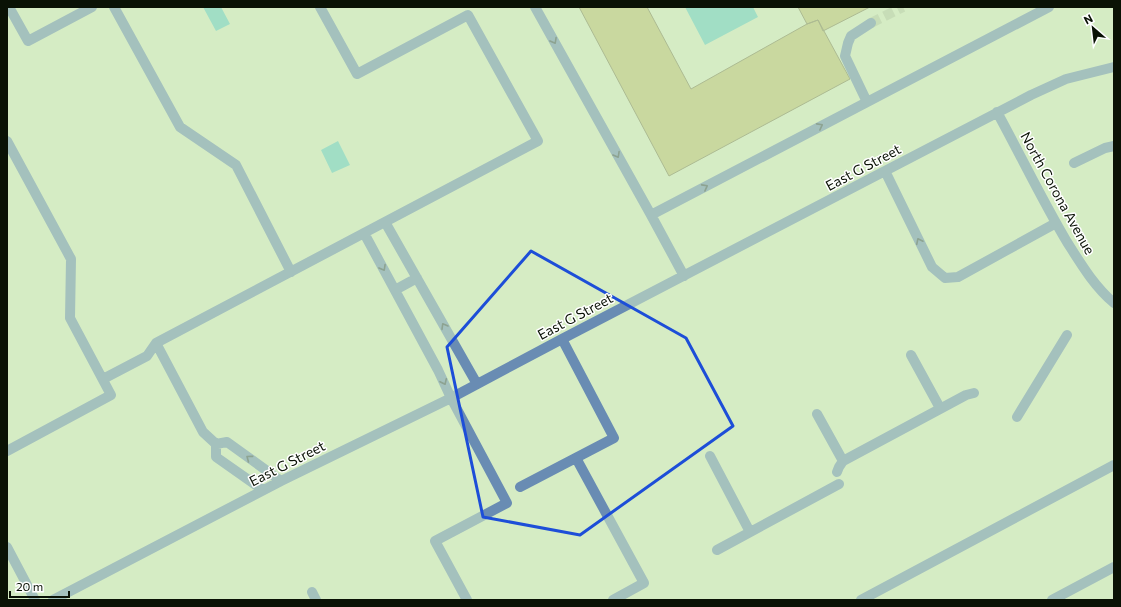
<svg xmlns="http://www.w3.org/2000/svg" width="1121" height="607" viewBox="0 0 1121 607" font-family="Commissioner,sans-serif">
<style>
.water{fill:#62ccc6}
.building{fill:#babe72;stroke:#7b7e55}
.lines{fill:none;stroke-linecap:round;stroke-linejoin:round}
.minor-tunnel{stroke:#b7cba7;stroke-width:10;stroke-dasharray:10 5;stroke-linecap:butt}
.minor{stroke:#698cb3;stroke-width:10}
.oneway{stroke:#354953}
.marked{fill:none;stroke:#1d4ed8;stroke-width:3;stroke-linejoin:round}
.labels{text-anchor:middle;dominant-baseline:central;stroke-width:3;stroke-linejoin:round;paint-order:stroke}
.street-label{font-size:14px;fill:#0a1205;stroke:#fff}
</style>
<rect width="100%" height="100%" fill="#d6ecc4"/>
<!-- water -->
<path class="water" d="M203 7H221L230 24 216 31Z
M685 7H753L758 17 705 45Z
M338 141 350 165 332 173 321 150Z"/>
<!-- building -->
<path class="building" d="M579 7H647L691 89 807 24 818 20 850 79 669 176Z
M798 7H870L823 31 818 20 807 24Z"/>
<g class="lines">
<!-- minor-tunnel -->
<path class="minor-tunnel" d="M871 23 903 7"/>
<!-- minor -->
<path class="minor" d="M9 7 28 41 92 7
M114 7 180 127 236 165 291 272
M535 7 651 215 1049 7
M867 102 845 56 848 43 851 36 871 23
M997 112C1021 156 1042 200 1067 242 1081 264 1094 286 1114 303
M7 141 71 259 70 318 111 395 7 451
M1074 163 1105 148 1114 146
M885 171 932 267 945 278 958 277 1056 223
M651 215 684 276
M385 222 477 384
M364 233 438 370 451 398 507 503 435 541 467 600
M395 290 417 278
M156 343 203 432 216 444V457L263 490
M911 355 940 408
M103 379 147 356 156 343 538 141 468 15 357 74 320 7
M817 414 843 461
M1017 417 1067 335
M216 444 227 442 281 481
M710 456 750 532
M576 458 644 583 613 600
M837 472 839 467 843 461 966 395 974 393
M520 487 614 438 562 339
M7 547 35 600
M717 550 839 484
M312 592 316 600
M53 600 281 481 451 398 562 339 1031 95 1066 79 1114 67
M861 600 1114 465
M1052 600 1114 567"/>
</g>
<!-- one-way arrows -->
<defs><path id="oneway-chevron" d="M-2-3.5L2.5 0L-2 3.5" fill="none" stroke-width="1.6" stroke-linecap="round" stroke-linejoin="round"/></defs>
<g class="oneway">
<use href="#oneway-chevron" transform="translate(554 41) rotate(61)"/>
<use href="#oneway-chevron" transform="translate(820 126) rotate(-28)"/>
<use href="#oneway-chevron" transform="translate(617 155) rotate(61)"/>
<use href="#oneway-chevron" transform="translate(705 187) rotate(-28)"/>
<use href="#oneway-chevron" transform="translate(919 241) rotate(-116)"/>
<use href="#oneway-chevron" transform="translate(383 268) rotate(61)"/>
<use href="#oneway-chevron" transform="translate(444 326) rotate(-120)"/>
<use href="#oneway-chevron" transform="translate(444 382) rotate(65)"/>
<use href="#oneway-chevron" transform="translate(249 458) rotate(-143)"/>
</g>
<!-- marked area -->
<path d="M0 0H1121V607H0ZM531 251 686 338 733 426 580 535 483 517 447 347Z" fill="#d6ecc4" fill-opacity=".55" fill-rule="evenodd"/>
<path class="marked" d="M531 251 686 338 733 426 580 535 483 517 447 347Z"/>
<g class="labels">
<!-- street labels -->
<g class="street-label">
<text transform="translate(863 167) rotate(-28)">East G Street</text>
<text transform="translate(1058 193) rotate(61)">North Corona Avenue</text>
<text transform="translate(575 316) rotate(-28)">East G Street</text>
<text transform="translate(287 463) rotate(-27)">East G Street</text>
</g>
</g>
<!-- border -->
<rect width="1121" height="607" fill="none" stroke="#0a1205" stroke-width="16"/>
<!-- north arrow -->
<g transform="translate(1093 28) rotate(332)" stroke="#ffffff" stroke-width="3" paint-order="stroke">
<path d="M0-3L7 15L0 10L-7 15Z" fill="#0a1205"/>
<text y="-6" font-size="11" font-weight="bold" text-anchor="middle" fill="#0a1205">N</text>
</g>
<!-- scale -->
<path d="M10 591v6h59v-6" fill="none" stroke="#0a1205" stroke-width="2"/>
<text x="16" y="591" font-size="12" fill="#0a1205" stroke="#ffffff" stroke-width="3" paint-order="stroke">20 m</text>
</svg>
